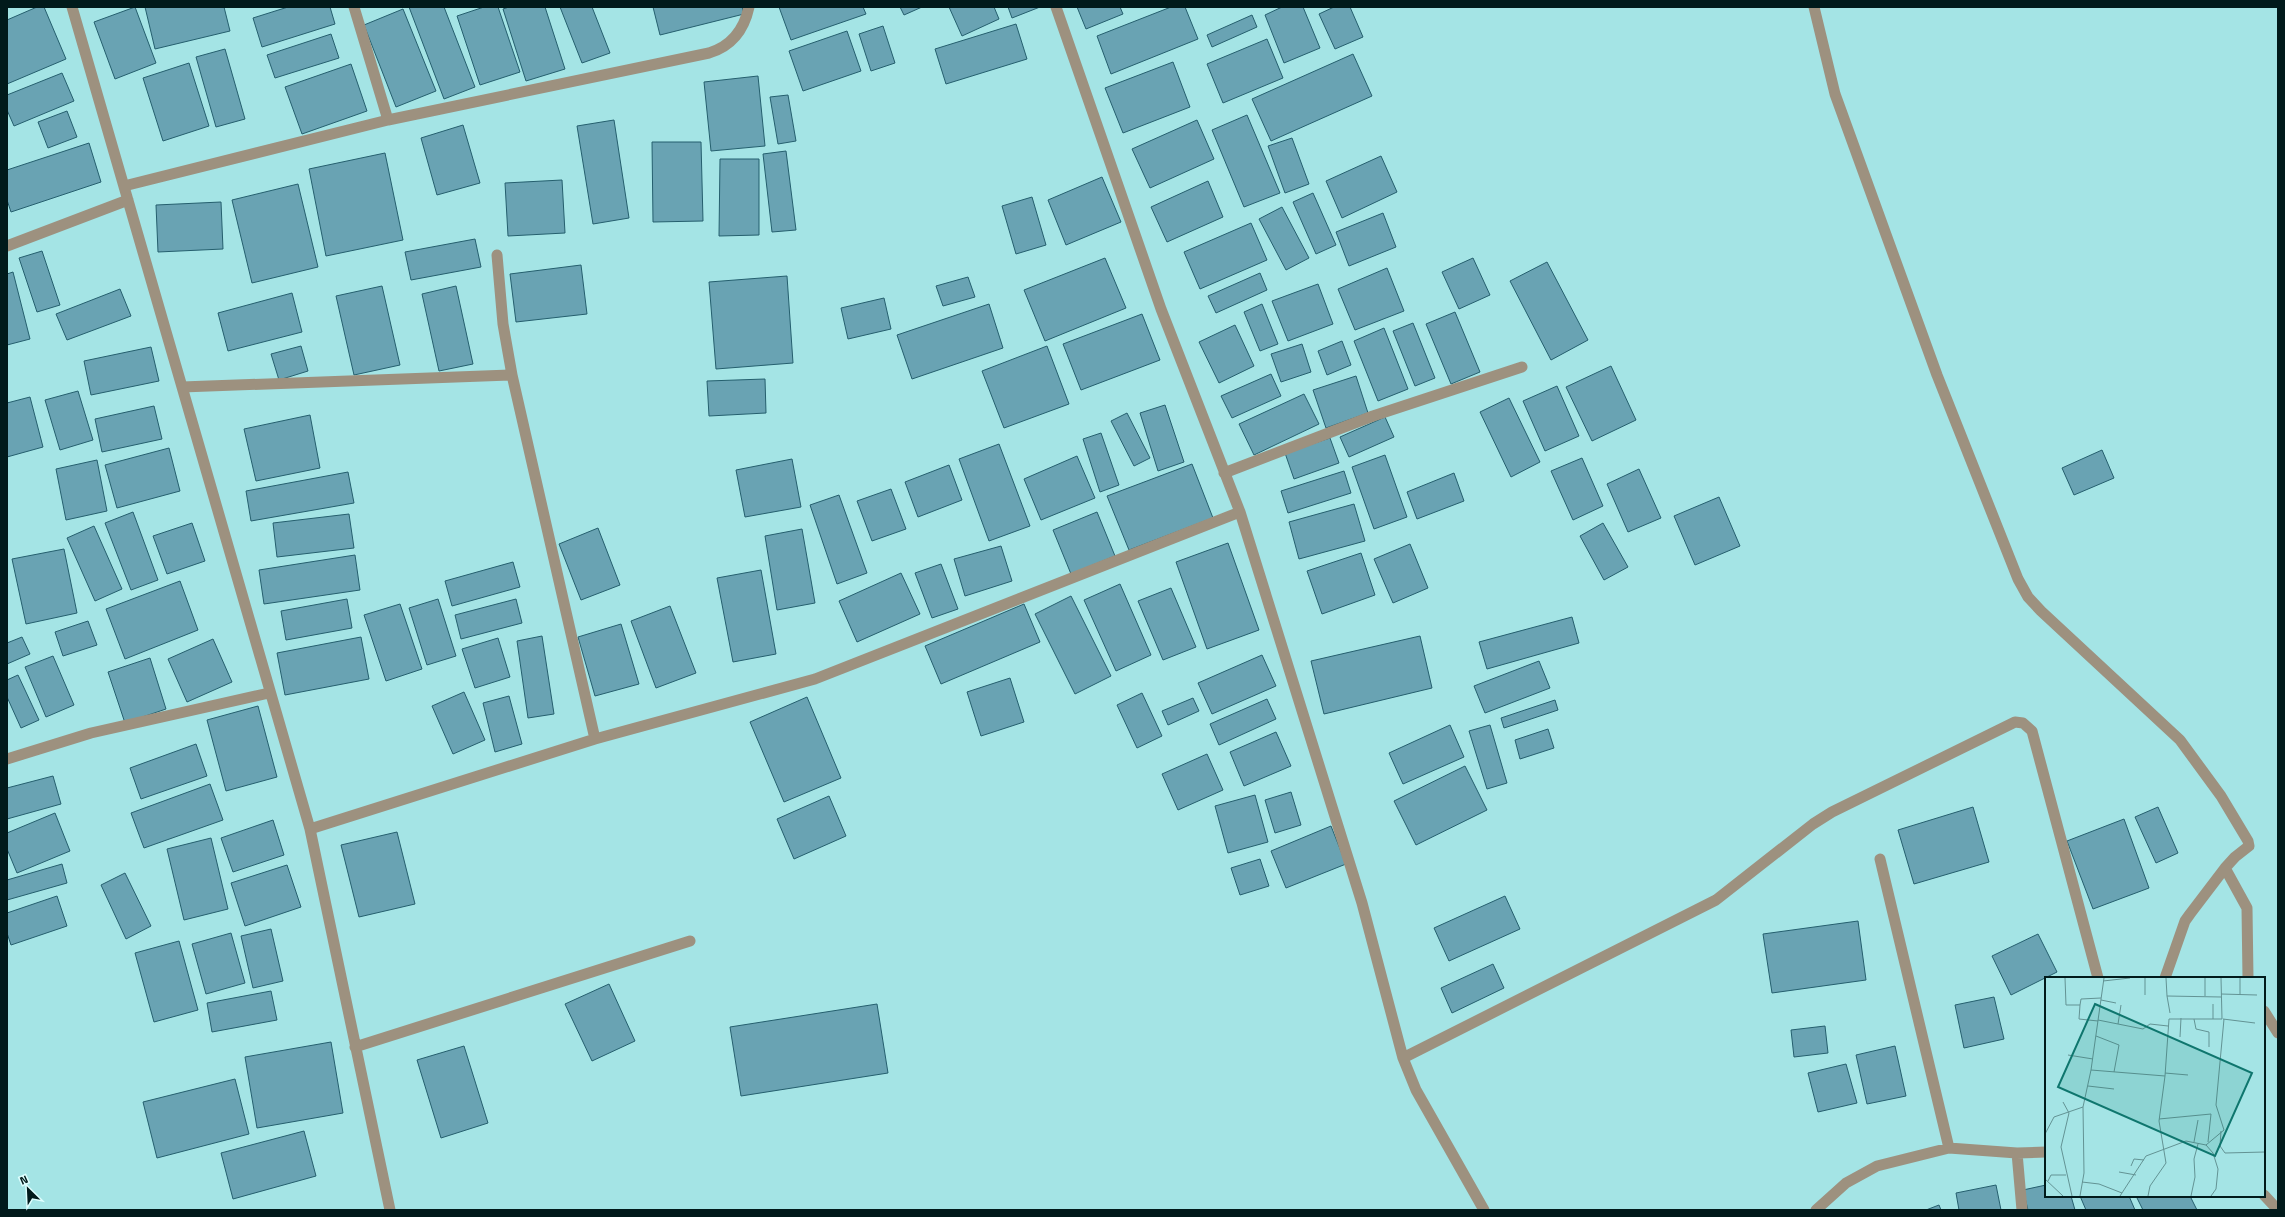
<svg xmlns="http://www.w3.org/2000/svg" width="2285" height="1217" viewBox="0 0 2285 1217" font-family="'Titillium Web',sans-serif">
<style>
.building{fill:#69a3b3;stroke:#255f6e}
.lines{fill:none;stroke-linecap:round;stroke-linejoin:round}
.minor{stroke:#9d917f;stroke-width:11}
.inset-road{fill:none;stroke:#639394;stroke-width:1}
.view{fill:#0f766e;fill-opacity:0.15;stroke:#0f766e;stroke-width:2}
.inset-edge{fill:none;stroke:#011a1b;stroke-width:2}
</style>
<rect width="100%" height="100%" fill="#a4e4e5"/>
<!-- building -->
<path class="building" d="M37 7H44L66 59 7 84V20Z
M135 7 156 63 115 79 94 22Z
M145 7H224L230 31 155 49Z
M288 7H330L335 24 262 47 253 18Z
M409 7H444L475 87 444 99Z
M484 7H498L520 72 480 85 457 16Z
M509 7H545L565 69 526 81 503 9Z
M560 7H592L610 53 582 63Z
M653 7H742L744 14 660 35Z
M779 7H863L866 14 791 40Z
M900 7H922L904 15Z
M949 7H994L999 19 962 36Z
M1008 7H1040L1012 18Z
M1077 7H1120L1123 14 1086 29Z
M1171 7H1185L1198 39 1111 74 1097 36Z
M1282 7H1303L1320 48 1284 63 1265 15Z
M1334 7H1350L1363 37 1335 49 1319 14Z
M403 9 436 91 396 107 364 25Z
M1252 15 1257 27 1212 47 1207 35Z
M1016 24 1027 59 946 84 935 49Z
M883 26 895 63 871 71 859 34Z
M847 31 861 71 803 91 789 51Z
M331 34 339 58 275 78 267 55Z
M1267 39 1283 78 1223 103 1207 64Z
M225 49 245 119 216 127 196 57Z
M1353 54 1372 96 1271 141 1252 99Z
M1173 62 1190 107 1123 133 1105 88Z
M189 63 209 126 163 141 143 78Z
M351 64 367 111 302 134 285 87Z
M62 73 74 101 14 126 7 110V95Z
M758 76 765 146 711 151 704 82Z
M788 95 796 141 778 144 770 97Z
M67 111 77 137 48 148 38 122Z
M1247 115 1280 193 1244 207 1212 130Z
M614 120 629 218 593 224 577 126Z
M1197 120 1214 159 1150 188 1132 149Z
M463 125 480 183 437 195 421 138Z
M1292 138 1309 184 1285 193 1268 146Z
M652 142H701L703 221 653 222Z
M89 143 101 182 11 212 7 200V170Z
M786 151 796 230 772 232 763 154Z
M385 153 403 240 326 256 309 169Z
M1381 156 1397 192 1342 218 1326 181Z
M720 159H759V235L719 236Z
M1102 177 1121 222 1066 245 1048 200Z
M562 180 565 233 508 236 505 183Z
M1208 181 1223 217 1167 242 1151 207Z
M298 184 318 267 252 283 232 200Z
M1313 193 1336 245 1316 254 1293 202Z
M1032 197 1046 245 1016 254 1002 206Z
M221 202 223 249 158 252 156 205Z
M1282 207 1309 258 1286 270 1259 219Z
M1383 213 1396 247 1349 266 1336 232Z
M1251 223 1267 260 1200 289 1184 252Z
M475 239 481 267 411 280 405 252Z
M42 251 60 305 37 312 19 258Z
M1105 258 1126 308 1045 341 1024 290Z
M1473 258 1490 295 1459 309 1442 272Z
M1547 262 1588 340 1551 360 1510 281Z
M581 265 587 314 516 322 510 274Z
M1387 268 1404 311 1355 330 1338 289Z
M13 272 30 339 7 345V274Z
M1260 273 1267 290 1216 313 1208 296Z
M787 276 793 363 716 369 709 282Z
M968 277 975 297 943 306 936 286Z
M1318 284 1333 324 1288 341 1272 301Z
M382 286 400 365 354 375 336 296Z
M456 286 473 364 439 371 422 294Z
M120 289 131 316 67 340 56 314Z
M292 293 302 332 228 351 218 313Z
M884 298 891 329 848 339 841 308Z
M989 304 1003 348 912 379 897 335Z
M1262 304 1278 344 1260 351 1244 312Z
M1455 312 1480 372 1451 384 1426 324Z
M1142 314 1160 360 1081 390 1063 344Z
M1413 323 1435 378 1415 386 1393 331Z
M1235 325 1254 366 1219 383 1199 342Z
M1384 328 1408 389 1378 401 1354 341Z
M1342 341 1351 365 1327 375 1318 351Z
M1302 344 1311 372 1281 382 1271 354Z
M301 346 308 371 279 380 271 354Z
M1047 346 1069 404 1004 428 982 371Z
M151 347 159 381 91 395 84 361Z
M1611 366 1636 420 1592 441 1566 387Z
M1271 374 1281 396 1232 418 1221 396Z
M1356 376 1368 413 1326 428 1313 390Z
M765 379 766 413 709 416 707 381Z
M1557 386 1579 436 1545 451 1523 401Z
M78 391 93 440 60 450 45 400Z
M1304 394 1319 424 1254 455 1239 424Z
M30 397 43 447 7 457V403Z
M1509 398 1540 462 1511 477 1480 412Z
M1165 405 1184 462 1158 471 1140 413Z
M154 406 162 439 102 452 95 419Z
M1127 413 1150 458 1134 466 1111 421Z
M310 415 320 468 256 481 244 429Z
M1385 417 1394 437 1349 457 1340 437Z
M1101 433 1119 485 1100 492 1083 439Z
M1330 438 1339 463 1294 479 1285 453Z
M999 444 1030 526 989 541 959 459Z
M169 448 180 491 117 508 105 465Z
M2102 450 2114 478 2074 495 2062 468Z
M1385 455 1407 517 1374 529 1352 467Z
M1077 456 1095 498 1041 520 1024 479Z
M1582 458 1603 506 1573 520 1551 471Z
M792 459 801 507 745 517 736 470Z
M97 460 107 511 66 520 56 469Z
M1192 464 1213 518 1129 550 1107 496Z
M949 465 962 500 918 517 905 482Z
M1639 469 1661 518 1628 532 1607 484Z
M1344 471 1351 493 1288 513 1281 491Z
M348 472 354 503 251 521 246 491Z
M1454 473 1464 501 1417 519 1407 492Z
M891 489 906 529 872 541 857 501Z
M839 495 867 573 837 584 810 505Z
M1719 497 1740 546 1695 565 1674 516Z
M1354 504 1365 541 1299 559 1289 522Z
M133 512 158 580 131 590 105 523Z
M1097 512 1115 556 1071 574 1053 530Z
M349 514 354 548 277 557 273 523Z
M192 523 205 561 167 574 153 536Z
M1603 523 1628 567 1604 580 1580 536Z
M94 526 122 589 95 601 67 538Z
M598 528 620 585 581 600 559 544Z
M802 529 815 603 777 610 765 536Z
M1228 543 1259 630 1207 649 1176 562Z
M1410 544 1428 588 1393 603 1374 559Z
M1001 546 1012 581 965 596 954 559Z
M64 549 77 613 26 624 12 559Z
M1361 553 1375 595 1322 614 1307 571Z
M355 555 360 590 264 604 259 570Z
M513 562 520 587 452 606 445 581Z
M941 564 958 609 932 618 915 573Z
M761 570 776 654 733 662 717 578Z
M901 573 920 614 857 642 839 601Z
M180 581 198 630 125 659 106 609Z
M1120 584 1151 655 1116 671 1084 600Z
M1171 588 1196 647 1163 660 1138 601Z
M1071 596 1111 676 1075 694 1035 614Z
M347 599 352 628 286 640 281 611Z
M438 599 456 656 427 665 409 608Z
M516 599 522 623 461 639 455 615Z
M400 604 422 669 386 681 364 615Z
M1024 604 1040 642 941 684 925 646Z
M670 606 696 673 656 688 631 621Z
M1572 617 1579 643 1487 669 1479 642Z
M88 621 97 645 63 656 55 632Z
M621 624 639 684 595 696 578 637Z
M542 636 554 714 528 718 517 641Z
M1420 636 1432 688 1324 714 1311 661Z
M22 637 30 654 7 664V643Z
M361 637 369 679 285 695 277 653Z
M498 638 510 677 475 688 462 649Z
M213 639 232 682 187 702 168 659Z
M1262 655 1276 686 1212 714 1198 683Z
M53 656 74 705 46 717 25 667Z
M150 658 166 709 125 723 108 672Z
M1539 661 1550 688 1485 713 1474 686Z
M18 675 39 720 21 728 7 697V680Z
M1010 678 1024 722 981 736 967 692Z
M464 692 485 740 453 754 432 706Z
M1142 693 1162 736 1137 748 1117 705Z
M509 696 522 744 495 752 483 703Z
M807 697 841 778 784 802 750 722Z
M1193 698 1199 711 1168 725 1162 711Z
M1267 699 1276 719 1219 745 1210 724Z
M1555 700 1558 710 1504 728 1501 718Z
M258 706 277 777 226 791 207 720Z
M1450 725 1464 757 1403 784 1389 753Z
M1490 725 1507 783 1487 789 1469 731Z
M1548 729 1554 748 1520 759 1515 740Z
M1276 732 1291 766 1244 786 1230 752Z
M196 744 207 776 141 799 130 768Z
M1207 754 1223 790 1178 810 1162 774Z
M1465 766 1487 810 1416 845 1394 801Z
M53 776 61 804 7 819V788Z
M210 784 223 820 144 848 131 813Z
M1291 792 1301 825 1275 833 1265 800Z
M1255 795 1268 842 1228 853 1215 806Z
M829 796 846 836 794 859 777 819Z
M1973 807 1989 862 1914 884 1898 830Z
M2158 807 2178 853 2156 863 2135 817Z
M55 813 70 851 17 873 7 849V833Z
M2124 819 2149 888 2093 909 2067 841Z
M273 820 284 855 233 872 221 838Z
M1331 826 1346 864 1286 888 1271 851Z
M397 832 415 904 359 917 341 845Z
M211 838 228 909 184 920 167 849Z
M1260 859 1269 886 1240 895 1231 868Z
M62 864 67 883 7 900V880Z
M287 865 301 907 245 926 231 883Z
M125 873 151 926 126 939 101 885Z
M57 896 67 926 11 945 7 933V913Z
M1505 896 1520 929 1449 961 1434 928Z
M1858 921 1866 980 1772 993 1763 934Z
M271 929 283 981 253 988 241 936Z
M231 933 245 983 206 994 192 944Z
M2038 934 2057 972 2011 995 1992 956Z
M179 941 198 1010 154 1022 135 953Z
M1493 964 1504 988 1452 1013 1441 988Z
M609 984 635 1041 592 1061 565 1004Z
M271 991 277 1020 212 1032 207 1003Z
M1994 997 2004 1039 1964 1048 1955 1005Z
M877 1004 888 1073 741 1096 730 1027Z
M1825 1026 1828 1053 1794 1057 1791 1030Z
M331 1042 343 1113 257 1128 245 1057Z
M464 1046 488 1123 441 1138 417 1060Z
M1895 1046 1906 1096 1867 1104 1856 1055Z
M1846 1064 1857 1103 1818 1112 1808 1073Z
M235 1079 249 1134 157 1158 143 1102Z
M304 1131 316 1176 233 1199 221 1153Z
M1996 1185 2001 1210H1959L1956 1193Z
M2046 1185V1196H2071L2075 1210H2028L2023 1190Z
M2080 1196H2129L2135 1210H2086Z
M2136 1196H2190L2197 1210H2143Z
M1939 1205 1941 1210H1926Z"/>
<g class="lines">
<!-- minor -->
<path class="minor" d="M72 7 310 829 390 1210
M354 7 388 120
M1056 7 1161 309 1240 512
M1814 7 1835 94 1937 375 2018 579 2028 597 2041 611 2180 740 2221 796 2248 841 2249 846 2235 857 2225 868 2190 914 2185 921 2165 978
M124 186 388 120 709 53C732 46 744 30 749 7
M7 246 128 200
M497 255 503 324 512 375
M182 387 512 375 595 739
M1224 473 1373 416 1522 367
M7 759 91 733 269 693
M310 829 595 739 815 679 1240 512 1362 903 1403 1058 1416 1090 1484 1210
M1880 859 1949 1148
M2225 868 2247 908 2248 978
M2264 1011 2278 1033
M355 1047 690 941
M1403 1058 1716 900 1813 824 1832 812 2015 722 2023 723 2032 731 2098 978
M2017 1153 2022 1210
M2264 1195 2278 1210
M1816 1210 1846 1183 1877 1166 1949 1148 2017 1153 2046 1152"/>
</g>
<!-- overview -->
<g transform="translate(2045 977)">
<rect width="220" height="220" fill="#a4e4e5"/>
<path class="inset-road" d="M20 1 21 28H35L36 22 56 21M121 1 122 19 176 20M58 4 85 1M176 17 212 18M100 18V1M195 18V1M122 19 125 36M160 19V1M56 23 71 26M35 28 34 42 53 44M149 42 151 52 164 55V70M168 42V27M178 42 210 46M53 43 98 52 105 47 123 49M73 47 76 28M51 59 74 68 69 95M135 60 136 41M23 78 48 82M46 93 120 99 114 144 121 186 105 209 103 219M120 96 143 98M120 99 124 42H177L176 1M43 109 69 112M18 125 24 136 16 170 27 219M114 142 166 137 163 165M176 154 175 169 180 176 220 175M0 157 9 140 38 130M149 165 153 143M161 168 168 176 173 192 171 212 166 219M86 189 89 182 99 183M74 195 91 198M0 202 18 219M3 204 6 198H21M37 205 54 207 77 216M35 219 39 196 38 130 46 93 59 1M75 219 101 179 141 164 161 168 179 153 171 128 179 42M146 219 150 200 149 182 153 167"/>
<path class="view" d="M50 27 207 96 170 179 13 110Z"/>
<rect width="220" height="220" class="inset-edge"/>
</g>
<!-- border -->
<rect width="2285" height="1217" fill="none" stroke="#011a1b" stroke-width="16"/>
<!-- north arrow -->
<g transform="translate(28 1189) rotate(336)" stroke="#dfffff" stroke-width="3" paint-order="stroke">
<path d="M0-3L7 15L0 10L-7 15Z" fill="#011a1b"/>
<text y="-6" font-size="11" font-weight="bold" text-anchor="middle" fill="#011a1b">N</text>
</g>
</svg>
